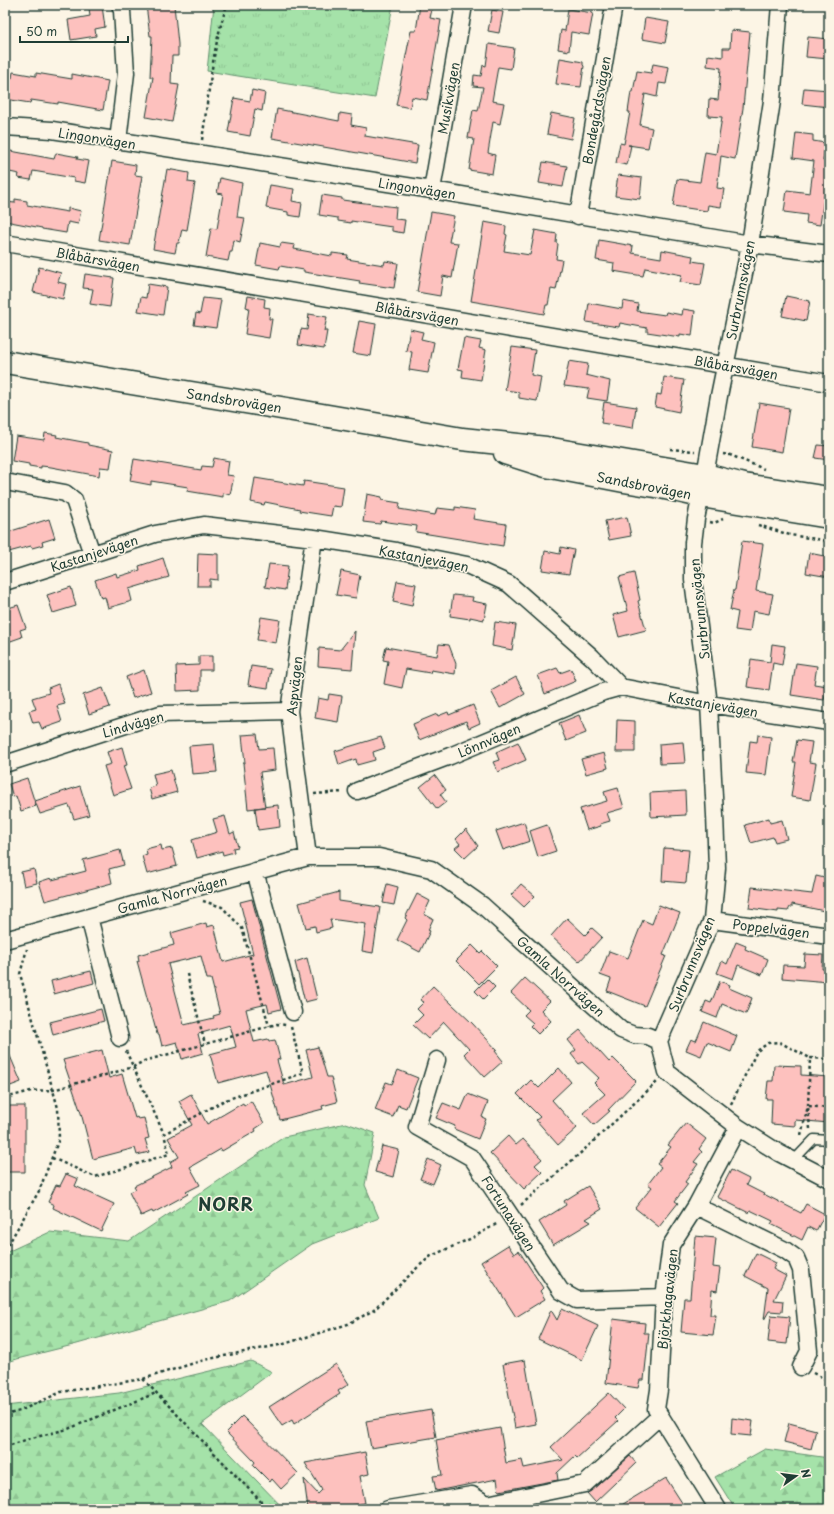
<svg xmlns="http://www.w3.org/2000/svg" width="834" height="1514" viewBox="0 0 834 1514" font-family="'Playpen Sans',sans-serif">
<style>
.forest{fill:url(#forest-firs);stroke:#62906e}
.park{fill:url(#park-tufts);stroke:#62906e}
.building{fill:#fdc1be;stroke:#1f3d34;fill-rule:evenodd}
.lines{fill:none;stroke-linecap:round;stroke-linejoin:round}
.service-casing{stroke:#1f3d34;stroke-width:11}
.minor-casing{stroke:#1f3d34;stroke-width:19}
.secondary-casing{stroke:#1f3d34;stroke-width:25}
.path{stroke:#1f3d34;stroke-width:2.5;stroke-dasharray:3 3;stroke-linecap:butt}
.service{stroke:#fcf5e5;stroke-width:8}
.minor{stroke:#fcf5e5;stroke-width:16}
.secondary{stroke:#fcf5e5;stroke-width:22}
.labels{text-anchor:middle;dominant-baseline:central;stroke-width:3;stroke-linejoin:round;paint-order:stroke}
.street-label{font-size:13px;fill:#1f3d34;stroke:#fcf5e5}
.district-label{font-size:17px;font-weight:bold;letter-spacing:1px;fill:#1f3d34;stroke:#fcf5e5}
</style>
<defs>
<pattern id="forest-firs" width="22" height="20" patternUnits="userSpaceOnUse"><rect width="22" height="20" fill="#a5e2a9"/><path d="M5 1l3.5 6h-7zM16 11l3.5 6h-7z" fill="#8ec392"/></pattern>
<pattern id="park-tufts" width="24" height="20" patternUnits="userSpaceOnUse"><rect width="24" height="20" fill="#a5e2a9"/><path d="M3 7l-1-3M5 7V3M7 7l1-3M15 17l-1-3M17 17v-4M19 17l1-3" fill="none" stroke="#8ec392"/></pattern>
</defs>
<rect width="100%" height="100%" fill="#fcf5e5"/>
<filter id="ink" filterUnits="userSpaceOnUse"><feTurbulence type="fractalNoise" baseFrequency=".025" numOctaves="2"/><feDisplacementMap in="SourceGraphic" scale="8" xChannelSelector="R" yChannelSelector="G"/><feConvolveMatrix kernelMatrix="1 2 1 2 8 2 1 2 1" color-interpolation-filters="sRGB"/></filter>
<g filter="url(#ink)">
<!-- forest -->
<path class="forest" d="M346 1123 375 1133 365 1185 379 1218 312 1244 230 1301 77 1344 17 1359 5 1363V1253L50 1232 129 1241 284 1137Z
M251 1361 272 1372 202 1424 284 1509H5V1406L119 1393Z
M765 1449 829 1458V1509H735L715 1477Z"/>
<!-- park -->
<path class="park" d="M214 5H393L375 98 207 71Z"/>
<!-- building -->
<path class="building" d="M146 5H174L178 44V56H172L171 84 179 85 172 122 146 117 153 77H150L152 36H150Z
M420 5H433L430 18 441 20 427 100 412 97 410 108 396 105 411 31H416Z
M102 6 105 27 95 29 96 36 71 40 68 20 90 16 89 8Z
M568 9 593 13 589 35 571 32 569 51 558 49 561 30 565 31Z
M492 10 503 12 499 33 488 31Z
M645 18 669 22 665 43 642 39Z
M731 30 750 32 743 108 735 159 721 156 717 188 724 189 721 207 708 205 707 211 673 206 677 179 700 182 705 152 716 154 722 117 708 116 709 99 718 100 721 68 707 66 708 55 723 57V48H730Z
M808 37 829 39V59L806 57Z
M489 44 514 48 511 69 498 67 492 101 504 103 500 124 493 122 488 153 495 155 492 174 469 170 474 139 468 138 473 110 478 111 483 87 473 86 474 75 481 76 483 65 486 66Z
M560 58 583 62V65L584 66 581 87 556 84Z
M653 64 669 67 666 84 659 83 657 97 645 94 640 125 652 128 648 148 628 145H631L627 165 616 163 620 143 624 144 630 112H628L631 92H633L637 71 651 73Z
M13 72 36 76V73L72 79V74L108 81 103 110 58 102V104L31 100 30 103 5 99V77L12 78Z
M804 88 829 90V107L802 104Z
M252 90 265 93 262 111 255 109 250 136 228 132 234 98 250 101Z
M277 109 339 121 340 113 352 115 351 125 366 128 365 136 418 145 415 163 272 138Z
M551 113 575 118 571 139 547 134Z
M796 133 813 135V141L825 143 823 161 829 162 820 225 806 223 807 215 784 212 787 190 810 193 814 161 793 158Z
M5 150 54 159 56 153 78 157 77 159 89 161 85 183 74 181V178L33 171 31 180 18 178 19 174 5 171Z
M112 161 136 165 135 175 142 176 130 245 99 240Z
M543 162 567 166 563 187 539 183Z
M167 169 189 173 188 182 195 183 187 230 182 229 179 243H177L175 253 153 249Z
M618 175 642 178 640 199 615 196Z
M220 178 242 183 237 217 245 218 240 242 234 240 232 252H230L228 261 206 257 211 228 217 229 223 194 217 193Z
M270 185 294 189 292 201 302 203 300 217 288 215V212L266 208Z
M322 195 342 198V200L396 207 395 219 405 220 403 233 392 231V227L351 221V223L338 221V218L319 215Z
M15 199 27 201V205L68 212V208L81 211 78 224 68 222 66 233 42 229V228L5 221V202L15 203Z
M431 212 454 216 449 242 458 243 452 278 443 276 440 296 417 292Z
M484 222 506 226 505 234 507 235 504 251 530 255 535 230 557 234 556 243 558 244 556 259 562 260 556 290 551 289 548 305H546L544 314 471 301Z
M599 240 633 246 632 253 661 258 662 250 693 256 692 261 705 263 701 285 680 282 682 275 645 268 643 276 613 271 614 263 596 260Z
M260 243 280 247 281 243 295 245 294 249 332 256V253L348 255 347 259 384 265 385 261 398 263 394 288 359 283 360 281 304 272V270L280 266 279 269 256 265Z
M39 267 61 273 58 282 66 284 63 299 33 292Z
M85 274 114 278 110 307 90 304 93 289 83 288Z
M148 284 167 287 163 315 138 311 141 297 146 298Z
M248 296 265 299 264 307 270 308 269 319H272L269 338 245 334 249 308 246 307Z
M786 296 810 301 806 321 782 316Z
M203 298 221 300 216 328 194 325 196 313 200 314Z
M623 301 638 304 637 311 665 315 666 312 682 315 683 309 695 311 692 336 680 334V337L647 332V328L620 323 619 327 586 322 589 303 622 309Z
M309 314 327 317 324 331H327L324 349 298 345 301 329 307 330Z
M359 321 376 324 371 356 353 353Z
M410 329 423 332 421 339 434 342 428 373 409 370 412 352 406 351Z
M464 338 481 341 479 348 486 350 481 380 462 377 463 370 458 369Z
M512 347 535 350 531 375 541 377 537 401 519 398V392L505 390Z
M569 361 588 364 586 375 610 381 607 401 587 398 589 389 564 386Z
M664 377 684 380 679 412 655 407 657 394 661 395Z
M604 402 636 407 633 428 601 423Z
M759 403 789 408 782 452 752 447Z
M45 433 57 435 56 437 88 443V445L113 450 110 468 100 467 99 476 51 467 41 466V468L29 466V464L12 461 16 436 44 440Z
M818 445 829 446V460L815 458Z
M214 458 229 461 227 475 234 476 230 495 223 493V497L187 491 188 487 151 481V485L130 481 134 459 201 470 202 466 212 467Z
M255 478 303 486 304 481 344 487 341 507 333 506 331 516 299 511 300 509 265 502 264 505 251 502Z
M367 494 382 497 381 500 400 503 399 509 435 515 437 508 455 510V507L475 510 473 519 506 524 503 546 416 532 417 526 381 521 380 524 363 522Z
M627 517 631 536 609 540 605 521Z
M49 519 55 538 42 542 43 545 32 548 31 546 5 553V533Z
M742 541 763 544 756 591 773 594 769 614 753 611 750 632 735 630 738 612 730 610 734 590H735Z
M561 547 574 550 569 574 542 570 545 551 560 554Z
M198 553 218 554V580L210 579V586H197Z
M809 553 829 557V577L806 573Z
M163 558 169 577 129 589 132 601 108 608 105 597 101 598 95 580 116 573 117 577 140 570 139 566Z
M269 564 288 566 285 590 265 587Z
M341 571 360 575 356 598 336 595Z
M634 573 640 600 638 601 646 630 619 637 613 615 628 611 619 577Z
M397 581 416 584 412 606 393 602Z
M71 587 76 606 53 613 47 595Z
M453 595 473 597 472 601 487 604 484 620 470 617V619L450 616Z
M18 605 26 628 20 630 22 637 5 643V609Z
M261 617 280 620 276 643 257 640Z
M495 622 516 625 512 650 492 646Z
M355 631 352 669 318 666 319 648 340 650Z
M439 644 449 645 456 664 455 674 431 670 430 673 406 669 402 688 384 684 388 661 383 660 386 647 437 656Z
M772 644 785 646 782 665 773 663 769 690 747 687 751 659 770 662Z
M199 656H212V670H200V690L177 691 176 666 199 665Z
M796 663 817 666 814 684 827 686 824 700 791 695Z
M251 666 271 669 268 688 248 685Z
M557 668 560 673 571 669 576 681 545 694 538 675Z
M144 670 151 692 133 698 126 677Z
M516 677 525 694 500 708 491 691Z
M58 684 65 704 57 706 62 722 42 729 39 722 33 723 29 711 36 709 32 698 49 693 48 688Z
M103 688 110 707 89 714 83 695Z
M329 694 342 696 338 722 315 718 318 698 328 700Z
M473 705 480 723 469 728 466 721 419 740 413 724 437 714 438 716 448 712 449 715Z
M579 715 586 733 566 741 559 723Z
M617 720 635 721V752H616Z
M257 734 259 749 273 748 275 770 260 772 265 807 248 809 243 763H245L242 735Z
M758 735 771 737 766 775 746 773 750 741 757 742Z
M381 737 385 748 373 752 375 760 357 765 356 759 339 765 335 751Z
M797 740 812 742 809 762 816 763 810 800 791 797 796 762H793Z
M518 742 526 760 498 772 493 762 499 760 496 752Z
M683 742 685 763 660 764 659 744Z
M214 744 217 772 192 774 189 746Z
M122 747 127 765 123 766 131 789 113 795 104 766 111 764 107 752Z
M604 753 608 768 586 774 581 759Z
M171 770 177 792 152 799 149 788 156 786 153 774Z
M435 775 446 790 440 794 446 802 437 809 420 787Z
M27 778 36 806 21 811 16 796 13 797 9 784Z
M80 786 89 815 74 819 69 805 40 814 35 801Z
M618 788 624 808 607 813 610 821 600 824 601 826 587 830 580 809 607 801 604 792Z
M685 791 686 815 651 817 650 793Z
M278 805 280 827 258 830 255 808Z
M225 816 230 834 234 832 238 847 233 848 234 852 223 855 222 851 197 858 192 840 217 832 213 819Z
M769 818 770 823 782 820 787 839 775 842 773 837 751 843 745 825Z
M524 822 530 841 503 850 496 831Z
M547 825 556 851 538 857 530 831Z
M466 829 478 846 465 858 455 848 460 844 456 839Z
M161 845 162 850 172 848 177 866 147 874 142 856 147 854 146 849Z
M664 848 689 850 686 883 662 881Z
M120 850 124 865 109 869 112 883 45 901 39 882 51 878 52 880 86 871 83 860Z
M34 869 37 883 24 886 21 872Z
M816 876 829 879V912L792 904V907H790L788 911 778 910V912L749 908 752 887 812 894Z
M387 884 398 887 394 905 383 903Z
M521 884 535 896 524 907 511 895Z
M339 892V901L380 907 373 953 362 951 366 924 330 919 332 928 316 932 315 926 306 928 299 903Z
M417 894 430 901 424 914 433 919 428 930 430 931 420 952 397 940 407 920 405 918Z
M252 899 281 1009 269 1012 267 1004 246 1009 254 1042 268 1039 269 1041 275 1040 280 1059 277 1060 284 1085 313 1077 306 1050 318 1047 327 1077H331L337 1102 322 1106 323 1109 280 1120 266 1070 218 1083 210 1054 236 1047 230 1025 198 1034 203 1053 182 1059 177 1042 162 1046 159 1034H157L137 961H139L138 955 174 945 171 933 206 923 207 927 214 925 223 962 253 954 240 902ZM201 956 207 979H211L220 1014 213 1016 214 1018 184 1025 168 964Z
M659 905 680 913 663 955 666 956 645 1006 607 991 611 979 600 975 609 951 628 958 643 920 652 924Z
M567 918 585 935 592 928 602 937 579 962 551 936Z
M736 942 746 946 745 949 768 959 762 975 738 965 733 979 717 973 722 961 727 964Z
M472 945 480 953 482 951 497 966 479 984 456 961Z
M805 954 823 955 822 969H829V982L782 978 783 965 804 966Z
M307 958 317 999 305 1002 295 962Z
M91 971 94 983 54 994 51 981Z
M525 978 550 1001 541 1010 551 1021 538 1034 530 1026 533 1023 524 1015 529 1010 511 993Z
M487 979 495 987 483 999 475 991Z
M720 981 730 985 729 988 752 998 746 1014 722 1004 717 1018 702 1012 706 1001 711 1003Z
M433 986 472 1023 497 1050 495 1051 503 1061 485 1077 464 1054 469 1049 444 1022 428 1039 413 1025 423 1015 417 1009 424 1002 420 1000Z
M101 1009 104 1021 53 1035 50 1022Z
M704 1022 737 1036 731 1052 707 1042 701 1056 686 1050 691 1039 696 1041Z
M580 1030 609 1062 613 1058 636 1081 608 1110 610 1111 594 1125 583 1113 605 1094 594 1083 599 1078 582 1062 579 1064 571 1054 576 1050 568 1040Z
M5 1044 21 1082 5 1088Z
M102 1050 109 1078 122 1074 135 1118 137 1117 138 1119 144 1118 149 1138 145 1139 149 1152 137 1155 135 1148 93 1159 81 1113 63 1060Z
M774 1065 801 1066V1075L829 1077V1123L795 1120V1126L771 1124 772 1099H766L768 1081H773Z
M559 1068 571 1082 552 1100 577 1128 558 1145 536 1120 540 1117 517 1094 531 1080 539 1088Z
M398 1070 418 1078 406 1108 398 1105 393 1117 375 1110 386 1082 392 1084Z
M191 1094 207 1124 243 1103 244 1106 251 1101 264 1123 255 1129 256 1131 222 1151 221 1149 190 1167 200 1185 186 1192 188 1194 153 1213 152 1211 141 1216 129 1192 136 1189 134 1186 172 1167 170 1162 179 1157 168 1138 192 1125 179 1101Z
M468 1094 488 1102 482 1117 486 1119 478 1139 454 1129 455 1126 436 1118 443 1103 461 1110Z
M5 1106H25V1172H5Z
M686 1123 706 1139 699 1149 702 1152 694 1162 698 1164 685 1182 688 1184 675 1201 678 1203 659 1227 635 1208 652 1187 648 1184 661 1167 657 1164 671 1147 668 1145Z
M508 1136 516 1145 523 1139 542 1159 535 1165 542 1172 524 1189 490 1153Z
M382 1146 399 1150 393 1177 375 1172Z
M428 1159 441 1165 433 1184 420 1179Z
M731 1170 749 1179 746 1185 801 1213 806 1204 825 1214 816 1231 808 1227 802 1240 771 1224 773 1221 750 1210 749 1213 717 1197Z
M66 1174 78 1179 75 1186 114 1204 101 1231 53 1208 54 1205 48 1202 56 1185 60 1186Z
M588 1186 602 1209 586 1219 591 1222 553 1245 539 1222 566 1205 564 1201Z
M695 1236 716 1238 713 1267 720 1268 717 1291 712 1290 710 1315H716L713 1335 681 1332 684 1298H690Z
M508 1245 514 1254 519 1251 543 1288 540 1291 545 1299 516 1317 481 1262Z
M756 1253 776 1263 773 1269 786 1276 774 1300 783 1301 782 1312 769 1311 764 1320 768 1288 745 1276Z
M562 1309 598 1326 582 1360 538 1339 551 1310 557 1320Z
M771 1315 790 1317 787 1344 768 1342Z
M613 1319 645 1323 644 1333H649L644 1380H640L638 1388 606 1383Z
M525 1360 536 1424 515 1428 503 1364Z
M336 1364 349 1384 338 1391 340 1394 294 1424 292 1420 282 1426 269 1407Z
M609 1393 624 1409 615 1418 618 1421 577 1458 575 1456 557 1473 558 1480 499 1491 497 1479 436 1491 433 1476 442 1475 436 1440 500 1428 506 1463 522 1460 524 1468 563 1460 551 1447Z
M431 1410 436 1437 371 1448 366 1421Z
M242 1416 298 1473 281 1489 272 1479 270 1482 253 1465 255 1462 226 1432Z
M732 1418 753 1421 751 1436 731 1434Z
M789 1423 816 1430 811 1449 784 1442Z
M365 1452 369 1474 360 1476 365 1503 330 1509H308L304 1479 318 1494 322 1490 305 1463Z
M630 1456 636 1463 595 1502 587 1493 591 1491Z
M666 1478 686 1509H615Z"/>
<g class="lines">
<!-- service casing -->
<g class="service-casing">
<path id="service" d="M793 1161 814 1139 829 1140"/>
</g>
<!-- minor casing -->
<g class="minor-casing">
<path id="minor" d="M5 127 52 130 432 190 750 244 829 254
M118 141 126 73 122 11 120 5
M432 190 464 5
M578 216 614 5
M5 243 829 383
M5 482 65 493 74 500 92 554
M5 582 155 534 204 525 314 538 396 551 467 565 509 584 592 657 621 687 709 704 829 722
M5 764 160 714 289 711
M357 791 450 756 603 692 621 687
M308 857 289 711 314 538
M255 871 293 1012
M89 917 120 1038
M712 920 829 936
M5 940 308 857H379L431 869 482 905 621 1030 634 1035 648 1036 659 1041 667 1072 738 1127 779 1153 829 1179
M659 1041 712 920 717 868 715 815 709 704 693 580V543L696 519 705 475 719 396 750 244 772 101 780 5
M437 1060 417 1127 472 1158 561 1291 577 1300 664 1297
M696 1206 785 1250 796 1258 801 1270 809 1351 801 1367
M388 1509 472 1495 487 1504 585 1484 660 1416
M718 1509 656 1409 659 1390 664 1297 671 1245 696 1206 738 1127"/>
</g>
<!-- secondary casing -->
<g class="secondary-casing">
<path id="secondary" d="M5 362 293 410 462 439 546 448 705 475 744 485 829 498
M505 453 546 466 624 481 661 487 701 496 829 517"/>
</g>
<!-- path -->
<path class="path" d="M352 11 353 5
M202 140C209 95 212 48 227 5
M670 449 695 451
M723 454 730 455 764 469
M710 522 714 523 723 519
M758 525 790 535 829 541
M314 794 343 792
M203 901 222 907 242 928 269 1026
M187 974 205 1044
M126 1051 164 1134
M5 1098 31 1091 53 1090 133 1067 144 1061 277 1024 286 1025
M731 1104 757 1051 768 1043 779 1042 810 1058
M810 1129 808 1106 829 1108
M801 1135 808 1106 810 1058 829 1059
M52 1158 95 1177 169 1154 164 1134 223 1101 303 1073 291 1027
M521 1205 584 1150 657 1082
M5 1250 39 1191 59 1139 58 1108 20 974 27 949
M813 1373 829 1381
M143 1379 268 1509
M5 1415 20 1411 61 1392 143 1379 204 1360 284 1344 348 1324 374 1310 418 1267 431 1256 472 1238 498 1223
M5 1447 28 1439 68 1429 156 1393"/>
<!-- service -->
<use href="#service" class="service"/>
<!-- minor -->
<use href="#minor" class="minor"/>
<!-- secondary -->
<use href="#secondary" class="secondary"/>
</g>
</g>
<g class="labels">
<!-- street labels -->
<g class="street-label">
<text transform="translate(448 98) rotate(-80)">Musikvägen</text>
<text transform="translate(596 110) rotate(-80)">Bondegårdsvägen</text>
<text transform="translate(97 138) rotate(9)">Lingonvägen</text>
<text transform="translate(417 188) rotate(9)">Lingonvägen</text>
<text transform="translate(98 259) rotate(10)">Blåbärsvägen</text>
<text transform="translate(740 290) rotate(-79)">Surbrunnsvägen</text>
<text transform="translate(417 313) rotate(10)">Blåbärsvägen</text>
<text transform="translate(736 367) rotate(10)">Blåbärsvägen</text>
<text transform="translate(234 400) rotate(9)">Sandsbrovägen</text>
<text transform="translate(644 485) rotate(11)">Sandsbrovägen</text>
<text transform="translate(94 553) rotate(-18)">Kastanjevägen</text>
<text transform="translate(424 558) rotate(11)">Kastanjevägen</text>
<text transform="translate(699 609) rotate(-96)">Surbrunnsvägen</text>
<text transform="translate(294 686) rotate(-84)">Aspvägen</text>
<text transform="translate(713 704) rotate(10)">Kastanjevägen</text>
<text transform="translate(133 724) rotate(-16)">Lindvägen</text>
<text transform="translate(489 740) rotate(-23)">Lönnvägen</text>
<text transform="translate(172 894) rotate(-15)">Gamla Norrvägen</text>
<text transform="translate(771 928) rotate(7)">Poppelvägen</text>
<text transform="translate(691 964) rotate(-68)">Surbrunnsvägen</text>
<text transform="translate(561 976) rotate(42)">Gamla Norrvägen</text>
<text transform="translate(509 1213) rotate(57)">Fortunavägen</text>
<text transform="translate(667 1299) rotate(-84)">Björkhagavägen</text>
</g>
<!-- district labels -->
<g class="district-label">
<text x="226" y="1204">NORR</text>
</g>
</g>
<!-- margin -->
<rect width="834" height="1514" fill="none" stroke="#fcf5e5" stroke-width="20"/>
<rect x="10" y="10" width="814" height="1494" fill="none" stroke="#1f3d34" stroke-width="1.5" filter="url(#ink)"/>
<!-- north arrow -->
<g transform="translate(796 1476) rotate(76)" stroke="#fcf5e5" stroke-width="3" paint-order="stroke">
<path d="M0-3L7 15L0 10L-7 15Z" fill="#1f3d34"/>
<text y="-6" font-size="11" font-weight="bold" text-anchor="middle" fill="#1f3d34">N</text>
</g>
<!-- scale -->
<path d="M20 36v6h108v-6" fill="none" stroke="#1f3d34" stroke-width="2"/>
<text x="26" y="36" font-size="12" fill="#1f3d34" stroke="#fcf5e5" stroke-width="3" paint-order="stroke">50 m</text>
</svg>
